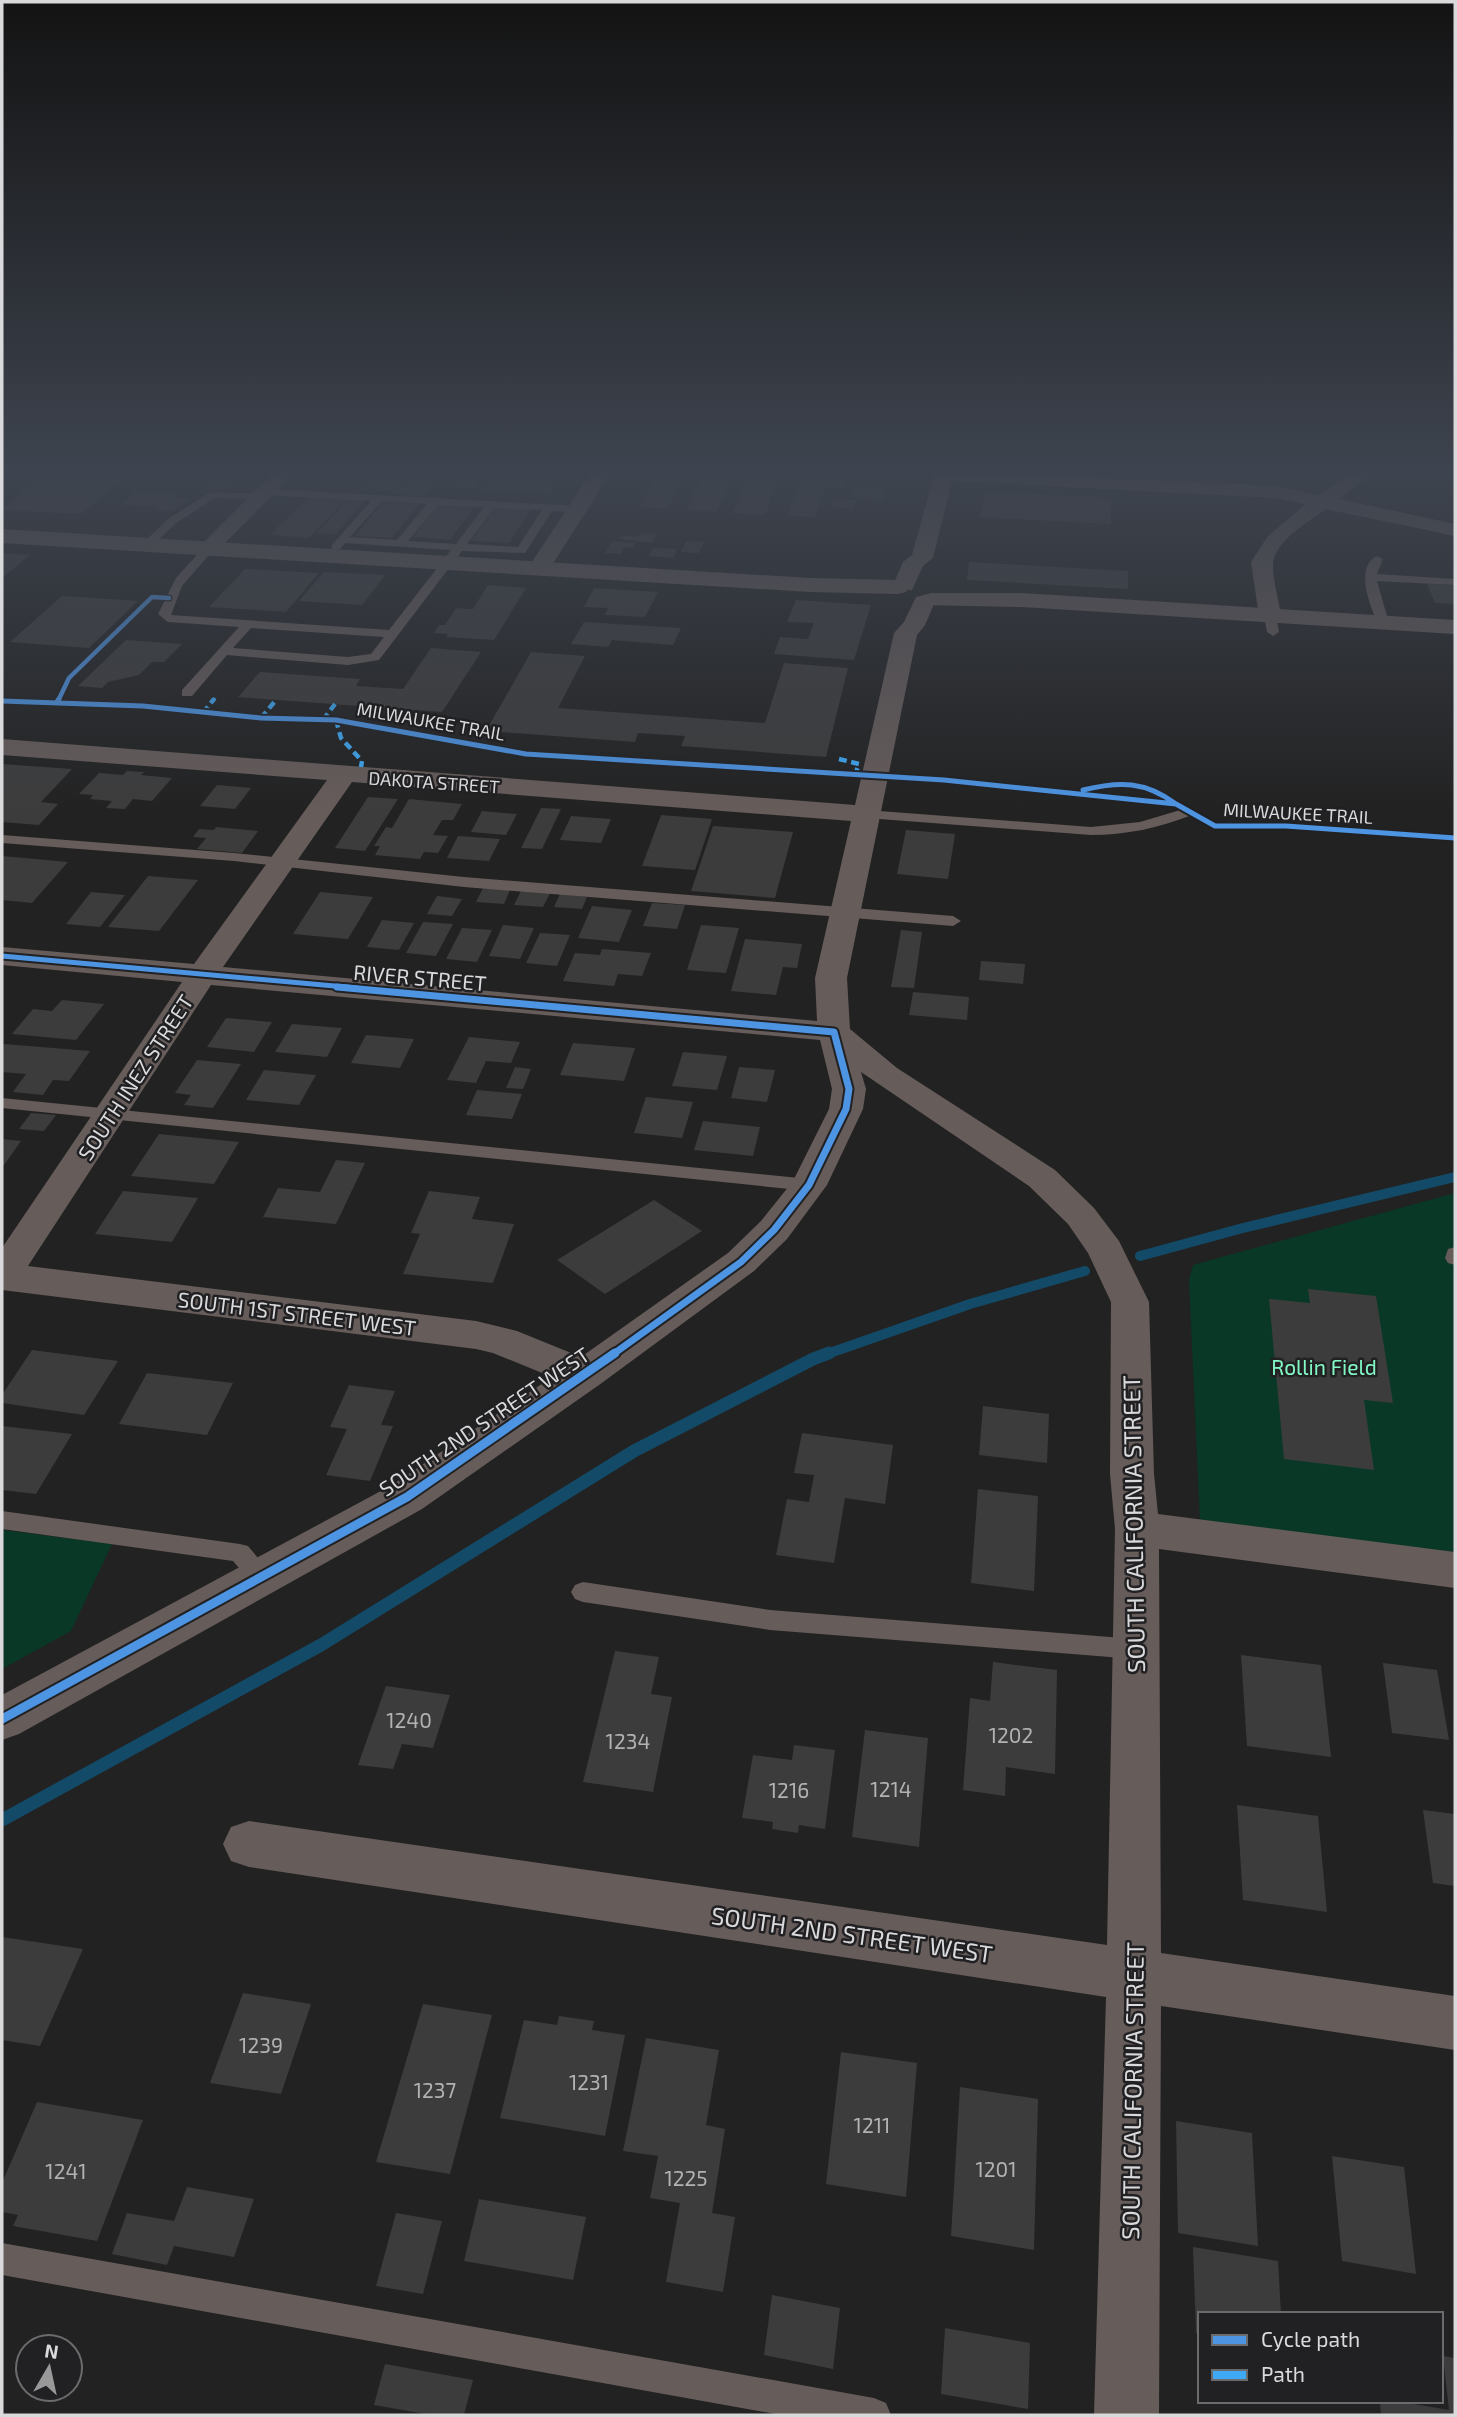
<svg xmlns="http://www.w3.org/2000/svg" width="1457" height="2417" viewBox="0 0 1457 2417" font-family="'Exo 2',sans-serif">
<style>
.green{fill:#093827}
.lines{fill:none;stroke-linecap:round;stroke-linejoin:round}
.stream-far1{stroke:#134a67;stroke-width:10}
.stream{stroke:#134a67;stroke-width:13}
.building{fill:#3c3c3c}
.service{fill:#665c5a;fill-rule:evenodd}
.minor{fill:#665c5a;fill-rule:evenodd}
.tertiary{fill:#665c5a;fill-rule:evenodd}
.quiet-far1{stroke:#3fa9f5;stroke-width:3.5;stroke-dasharray:6 3.5;stroke-linecap:butt}
.quiet{stroke:#3fa9f5;stroke-width:4.5;stroke-dasharray:8 4.5;stroke-linecap:butt}
.cycleway-far3-casing{stroke:#212123;stroke-width:7}
.cycleway-far2-casing{stroke:#212123;stroke-width:9}
.cycleway-far1-casing{stroke:#212123;stroke-width:11}
.cycleway-casing{stroke:#212123;stroke-width:13}
.cycleway-far3{stroke:#4d94e3;stroke-width:4.5}
.cycleway-far2{stroke:#4d94e3;stroke-width:5}
.cycleway-far1{stroke:#4d94e3;stroke-width:7}
.cycleway{stroke:#4d94e3;stroke-width:9}
.labels{text-anchor:middle;dominant-baseline:central;stroke-width:5;stroke-linejoin:round;paint-order:stroke}
.far-street-label{font-size:18px;fill:#dad9db;stroke:#212123}
.street-label{font-size:21px;fill:#dad9db;stroke:#212123}
.park-label{font-size:21px;fill:#83f9c6;stroke:#212123}
.near-number-label{font-size:21px;fill:#b2b2b3}
.near-street-label{font-size:24px;fill:#dad9db;stroke:#212123}
</style>
<rect width="100%" height="100%" fill="#222"/>
<!-- green -->
<path class="green" d="M1455 1193V1552L1200 1521 1189 1280 1193 1265Z
M2 1530 112 1544 71 1631 2 1669Z"/>
<g class="lines">
<!-- stream-far1 -->
<path class="stream-far1" d="M1140 1256 1243 1228 1455 1177
M824 1355 970 1304 1085 1271"/>
<!-- stream -->
<path class="stream" d="M2 1820 321 1645 634 1451 813 1359 829 1353"/>
</g>
<!-- building -->
<path class="building" d="M464 474H485L474 488 453 487Z
M43 475 123 480 81 514 2 510Z
M502 475 524 477 520 482 557 484 551 494 480 490 495 476Z
M657 475 684 476 667 509 639 507Z
M702 477 733 479 717 512 686 510Z
M218 479 237 480 226 490 208 489Z
M827 479 846 480 844 487 826 486 815 517 787 516 799 483 826 484Z
M748 480 778 482 765 515 733 513Z
M370 481 400 483 393 491 362 489Z
M408 483 433 484 423 496 392 494 399 486 405 487Z
M855 487 886 488 883 501 852 496Z
M137 491 179 494 174 498 190 499 171 511H157L160 507 121 505Z
M985 491 1111 498V524L980 517Z
M310 496 347 498 309 538 270 535Z
M834 498 856 500 853 509 831 507Z
M347 500 365 501 336 534 317 533Z
M383 502 419 504 392 538 355 536Z
M439 504 475 506 450 540 413 537Z
M495 507 532 509 509 543 471 541Z
M640 533 657 534 652 543 619 539 622 535 638 537Z
M612 541 636 543 633 548 625 547 621 554 605 553Z
M686 541 704 542 699 553 681 552Z
M653 548 677 549 673 558 648 556Z
M2 553 30 555 2 578Z
M969 562 1128 571V589L967 580Z
M245 569 319 573 286 612 209 607Z
M324 572 385 575 362 605 299 601Z
M1427 584 1455 585V604L1435 603Z
M488 585 526 588 494 640 446 637 448 634 434 633 439 625H445L456 608 473 609Z
M594 588 658 592 645 617 605 615 608 608 584 607Z
M62 596 138 601 89 648 10 642Z
M796 600 871 605 854 660 774 654 780 637 808 639 814 623 787 622Z
M584 622 681 628 673 645 612 640 608 647 571 644Z
M126 640 182 644 164 662H152L139 675 108 682 102 688 78 686Z
M431 648 481 652 442 712 238 697 260 672 360 679 356 686 403 689Z
M531 652 585 656 558 708 765 723 784 663 848 668 826 757 681 746 685 736 638 733 635 742 486 731Z
M2 764 72 769 41 802 58 804 39 825 2 822Z
M127 771 144 772 141 775 172 778 152 801 133 799 125 809 106 808 112 801 90 799 93 795 79 794 99 773 123 775Z
M217 785 251 788 235 809 200 806Z
M368 797 398 799 365 851 335 848Z
M409 799 462 804 453 820H442L433 835 448 836 438 853 424 852 420 859 375 855 380 846H374L386 827 392 828Z
M541 808 561 809 542 849 521 848Z
M482 811 517 814 506 835 471 832Z
M661 815 712 819 695 870 642 866Z
M571 816 611 819 601 843 560 840Z
M713 826 793 832 775 898 691 891Z
M216 827 258 831 242 853 197 849 206 838 193 837 199 829 214 830Z
M906 830 955 834 948 879 897 874Z
M458 836 500 839 489 861 447 858Z
M2 856 68 862 32 903 2 900Z
M148 876 198 880 159 931 108 927Z
M483 888 510 890 504 904 476 902Z
M521 891 550 893 543 907 514 905Z
M91 892 125 895 100 927 66 924Z
M320 892 373 897 348 939 293 934Z
M560 894 587 897 582 909 554 907Z
M437 896 462 899 452 916 427 914Z
M652 903 685 905 677 929 643 926Z
M592 906 632 910 619 942 578 938Z
M382 920 414 923 399 950 367 947Z
M423 922 453 924 436 956 406 953Z
M503 925 534 928 520 959 489 956Z
M701 925 739 928 726 973 687 970Z
M462 928 492 930 477 962 446 959Z
M901 930 922 932 914 988 891 987Z
M540 933 570 935 557 966 526 963Z
M745 939 802 944 797 968 783 967 776 995 731 991Z
M602 949 651 953 642 976 618 974 614 986 563 981 575 953 600 955Z
M981 961 1025 964 1023 984 979 980Z
M913 992 969 997 967 1020 909 1015Z
M62 1000 104 1004 76 1040 12 1034 33 1009 52 1011Z
M226 1018 272 1022 254 1052 207 1047Z
M292 1024 342 1028 327 1057 275 1052Z
M366 1035 414 1039 400 1068 351 1063Z
M469 1037 520 1042 511 1063 486 1061 476 1083 447 1080Z
M573 1043 635 1048 624 1081 560 1075Z
M4 1044 90 1051 69 1081 53 1080 43 1095 13 1092 26 1074 2 1072V1048Z
M683 1052 727 1056 717 1090 672 1086Z
M197 1060 241 1064 213 1108 184 1105 191 1095 175 1093Z
M515 1067 531 1069 523 1089 506 1088Z
M739 1067 775 1070 767 1102 731 1098Z
M264 1070 316 1075 299 1105 246 1100Z
M477 1090 522 1094 512 1119 466 1115Z
M646 1097 693 1102 682 1138 634 1133Z
M31 1113 56 1115 44 1131 19 1129Z
M703 1121 760 1127 753 1156 694 1150Z
M159 1134 239 1142 214 1184 131 1176Z
M2 1139 21 1141 2 1168Z
M336 1160 365 1163 336 1224 263 1217 278 1188 320 1192Z
M123 1191 198 1198 172 1242 95 1234Z
M429 1191 480 1197 472 1219 514 1224 493 1283 403 1274 420 1234 411 1233Z
M654 1200 702 1231 605 1294 557 1260Z
M1308 1289 1376 1296 1393 1403 1364 1400 1374 1470 1284 1459 1269 1299 1310 1303Z
M32 1350 118 1361 84 1415 2 1403V1395Z
M147 1373 233 1383 207 1435 119 1424Z
M349 1385 395 1391 381 1425 393 1426 370 1481 326 1475 347 1429 330 1427Z
M983 1406 1049 1414 1047 1463 979 1455Z
M2 1426 72 1434 36 1494 2 1490Z
M802 1433 893 1445 885 1504 845 1498 834 1563 776 1555 787 1499 809 1502 814 1475 794 1473Z
M978 1489 1038 1496 1034 1591 971 1583Z
M615 1651 659 1657 651 1694 672 1697 653 1792 583 1782Z
M1241 1655 1321 1665 1331 1757 1247 1746Z
M993 1662 1057 1670 1055 1774 1006 1767 1005 1796 963 1790 970 1698 990 1701Z
M1383 1663 1437 1670 1449 1740 1392 1733Z
M386 1686 450 1695 433 1748 402 1744 393 1769 358 1765Z
M865 1730 928 1738 919 1847 852 1837Z
M794 1745 835 1750 825 1829 799 1825 798 1833 772 1829 773 1822 742 1818 753 1755 792 1760Z
M1237 1805 1318 1816 1327 1912 1243 1900Z
M1423 1810 1455 1814V1886L1433 1883Z
M2 1937 83 1949 40 2046 2 2040Z
M243 1993 311 2004 281 2094 210 2083Z
M423 2004 492 2015 450 2174 376 2162Z
M559 2016 594 2021 592 2030 625 2035 605 2136 500 2118 524 2020 557 2025Z
M646 2038 719 2050 706 2125 725 2129 712 2213 735 2217 723 2292 666 2282 680 2203 650 2198 658 2156 623 2151Z
M841 2052 917 2063 906 2197 826 2184Z
M960 2087 1038 2099 1034 2250 951 2236Z
M37 2102 143 2120 97 2241 13 2226 18 2215 2 2212V2183Z
M1176 2121 1252 2133 1258 2246 1178 2233Z
M1332 2156 1404 2167 1416 2274 1342 2261Z
M187 2187 254 2199 234 2257 174 2246 167 2265 112 2254 127 2213 174 2221Z
M479 2199 586 2217 573 2280 464 2261Z
M396 2213 442 2221 423 2294 376 2286Z
M1193 2247 1278 2261 1281 2314H1200V2333H1196Z
M772 2295 840 2308 833 2369 764 2355Z
M945 2328 1030 2343 1028 2409 941 2394Z
M1443 2356 1455 2358V2415H1381L1380 2401H1396L1449 2410Z
M385 2364 473 2380 464 2415H431L374 2405Z"/>
<g class="lines">
<!-- service -->
<path class="service" d="M265 489 577 506 582 509 577 512 552 511 525 553 462 551 379 660 348 665 227 655 192 696H182V690L239 627 168 622 158 614 176 578 205 546 215 548 182 586 171 615 389 630 451 550 345 543 340 549H332V545L371 501 266 495 261 499 215 498 176 523 152 546 142 544 168 519 209 493H260ZM382 501 427 504 397 540 350 537ZM438 505 484 507 456 544 408 541ZM494 508 542 510 518 547 467 544ZM251 628 384 637 371 654 348 657 233 648Z
M1377 556 1383 559 1377 574 1455 579V585L1377 581 1389 623 1379 626C1370 607 1354 567 1377 556Z
M1270 612 1276 616 1279 632 1273 636 1267 632 1264 616Z
M1187 808 1194 812 1192 815C1159 828 1126 835 1091 835L866 818 859 814 866 810 1091 827 1140 822Z
M2 835 234 853 464 877 953 916 961 921 953 926 464 887 234 861 2 843Z
M2 1098 809 1179 816 1181 818 1185 816 1189 809 1191 2 1108Z
M1455 1247V1265L1448 1263 1445 1258 1448 1249Z
M2 1511 240 1544 248 1546 274 1577 270 1584C253 1590 244 1573 233 1561L2 1529Z
M583 1582 770 1610 1135 1639 1144 1642 1147 1649 1144 1656 1135 1659 770 1630 583 1602 575 1599 571 1592 575 1585Z
M2 2243 874 2398 886 2403 891 2415H781L2 2275Z"/>
<!-- minor -->
<path class="minor" d="M272 474H293L216 552H202L198 548Z
M590 474H610L547 573H531L528 568Z
M928 474H1043L1276 486 1319 495 1349 474H1371L1339 499 1455 524V536L1326 509C1309 521 1273 542 1273 565 1273 582 1279 599 1281 616L1278 621H1262L1259 616 1251 562 1268 536 1306 504 1276 498 952 481 933 558 923 566 912 590H896L893 585 903 562 912 555 933 479Z
M924 595 932 597 935 602 925 625 917 635 847 978 850 1029 897 1068 1055 1170 1094 1208 1119 1241 1149 1302 1154 1474 1158 1514 1455 1552V1588L1159 1549 1161 1953 1455 1996V2050L1161 2006 1159 2415H1094L1106 1997 249 1867 231 1861 223 1844 231 1827 249 1821 1107 1945 1115 1529 1110 1474 1111 1302 1088 1253 1068 1224 1029 1186 861 1072 866 1089 863 1109 827 1185 787 1239 754 1271 599 1385 422 1509 19 1734 2 1740V1695L392 1485 552 1377 493 1353 476 1349 2 1290V1248L182 982 2 965V947L194 964 327 780 2 755V739L855 805 894 633 904 622 916 597ZM352 782 851 821 815 978 817 1021 223 967ZM211 985 820 1040 832 1089 829 1109 793 1181 761 1221 728 1253 581 1357 517 1331 476 1321 28 1266Z"/>
<!-- tertiary -->
<path class="tertiary" d="M2 529 811 578 898 580 906 582 910 587 906 592 898 594 811 592 2 543Z
M931 593H1022L1455 620V634L1022 607 923 605 919 600 923 595Z"/>
<!-- quiet-far1 -->
<path class="quiet-far1" d="M213 701 215 698"/>
<!-- quiet -->
<path class="quiet" d="M203 713 214 699
M261 718 276 700
M323 720 335 704
M336 720 341 738 362 761 361 767
M839 759 859 764 855 775"/>
<!-- cycleway-far3 casing -->
<g class="cycleway-far3-casing">
<path id="cycleway-far3" d="M58 701 69 678 152 597 169 598"/>
</g>
<!-- cycleway-far2 casing -->
<g class="cycleway-far2-casing">
<path id="cycleway-far2" d="M2 701 143 706 261 718 336 720 526 754 944 780 1176 804 1215 826H1286L1455 838
M57 702 59 699
M1083 790C1120 781 1145 781 1176 804
M2 956 357 988"/>
</g>
<!-- cycleway-far1 casing -->
<g class="cycleway-far1-casing">
<path id="cycleway-far1" d="M337 987 834 1032 849 1089 846 1109 809 1185 774 1230 741 1262 612 1355"/>
</g>
<!-- cycleway casing -->
<g class="cycleway-casing">
<path id="cycleway" d="M2 1719 407 1497 615 1353"/>
</g>
<!-- cycleway-far3 -->
<use href="#cycleway-far3" class="cycleway-far3"/>
<!-- cycleway-far2 -->
<use href="#cycleway-far2" class="cycleway-far2"/>
<!-- cycleway-far1 -->
<use href="#cycleway-far1" class="cycleway-far1"/>
<!-- cycleway -->
<use href="#cycleway" class="cycleway"/>
</g>
<!-- sky -->
<linearGradient id="sky" x2="0" y2="1"><stop stop-color="#131313"/><stop offset="0.58" stop-color="#3e444f"/><stop offset="1" stop-color="#3e444f" stop-opacity="0"/></linearGradient>
<rect width="1457" height="812" fill="url(#sky)"/>
<g class="labels">
<!-- far-street labels -->
<g class="far-street-label">
<text transform="translate(431 721) rotate(10)">MILWAUKEE TRAIL</text>
<text transform="translate(434 782) rotate(4)">DAKOTA STREET</text>
<text transform="translate(1298 813) rotate(3)">MILWAUKEE TRAIL</text>
</g>
<!-- street labels -->
<g class="street-label">
<text transform="translate(420 977) rotate(5)">RIVER STREET</text>
<text transform="translate(135 1077) rotate(-57)">SOUTH INEZ STREET</text>
<text transform="translate(297 1313) rotate(7)">SOUTH 1ST STREET WEST</text>
<text transform="translate(484 1421) rotate(-34)">SOUTH 2ND STREET WEST</text>
</g>
<!-- park labels -->
<g class="park-label">
<text x="1324" y="1366">Rollin Field</text>
</g>
<!-- near-number labels -->
<g class="near-number-label">
<text x="409" y="1719">1240</text>
<text x="1011" y="1734">1202</text>
<text x="628" y="1740">1234</text>
<text x="891" y="1788">1214</text>
<text x="789" y="1789">1216</text>
<text x="261" y="2044">1239</text>
<text x="589" y="2081">1231</text>
<text x="435" y="2089">1237</text>
<text x="872" y="2124">1211</text>
<text x="996" y="2168">1201</text>
<text x="66" y="2170">1241</text>
<text x="686" y="2177">1225</text>
</g>
<!-- near-street labels -->
<g class="near-street-label">
<text transform="translate(1133 1524) rotate(-91)">SOUTH CALIFORNIA STREET</text>
<text transform="translate(852 1934) rotate(8)">SOUTH 2ND STREET WEST</text>
<text transform="translate(1132 2091) rotate(-89)">SOUTH CALIFORNIA STREET</text>
</g>
</g>
<!-- border -->
<rect width="1457" height="2417" fill="none" stroke="#dad9db" stroke-width="7"/>
<!-- legend -->
<rect x="1198" y="2312" width="245" height="91" fill="#212123" stroke="#6b6b6d" stroke-width="2"/>
<rect x="1212" y="2335" width="35" height="10" fill="#4d94e3" stroke="#6b6b6d" stroke-width="2"/>
<text x="1261" y="2347" font-size="21" fill="#dad9db">Cycle path</text>
<rect x="1212" y="2370" width="35" height="10" fill="#3fa9f5" stroke="#6b6b6d" stroke-width="2"/>
<text x="1261" y="2382" font-size="21" fill="#dad9db">Path</text>
<!-- north arrow -->
<g transform="translate(49 2368) rotate(9)"><circle r="33" fill="#212123" stroke="#6b6b6d" stroke-width="2"/>
<path d="M0-5L12 26L0 18L-12 26Z" fill="#9a999a"/>
<text y="-10" font-size="19" font-weight="bold" text-anchor="middle" fill="#dad9db">N</text>
</g>
</svg>
